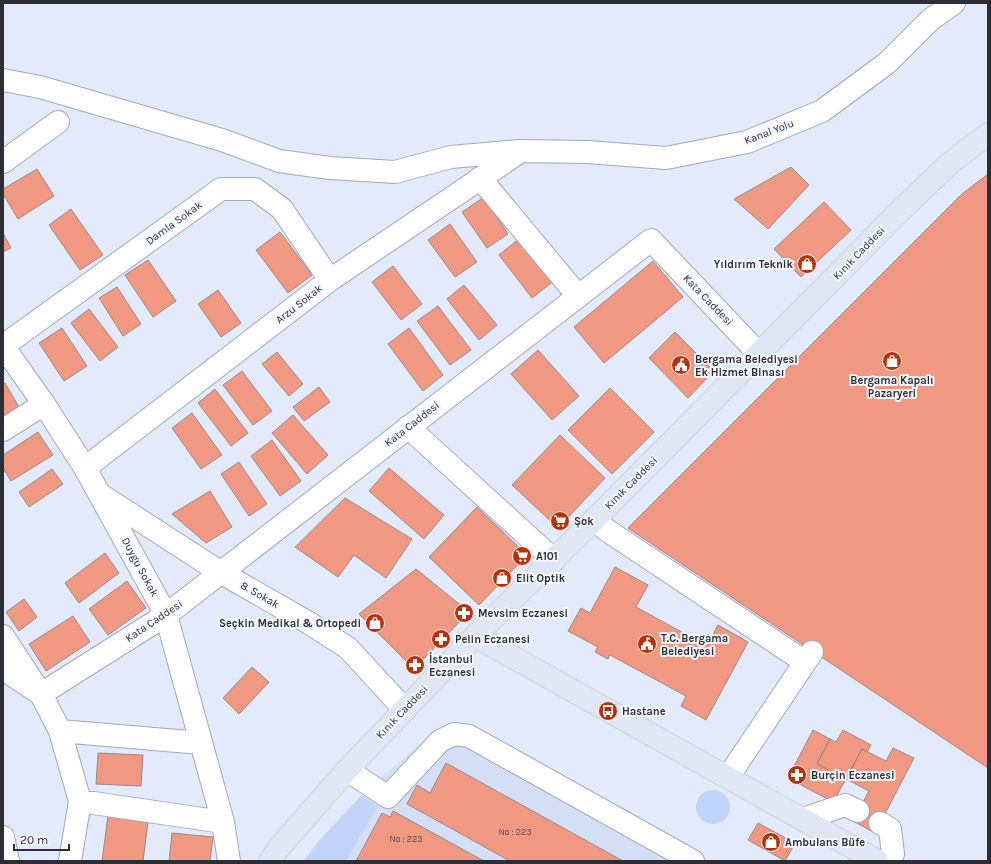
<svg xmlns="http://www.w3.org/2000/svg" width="991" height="864" viewBox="0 0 991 864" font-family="Karla,sans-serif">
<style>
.built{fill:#d4dff6}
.green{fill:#c0d3f8}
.building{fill:#f09882;stroke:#9c8985}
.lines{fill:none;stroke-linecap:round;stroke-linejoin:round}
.minor-casing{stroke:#a1a9b8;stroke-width:24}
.major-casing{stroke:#d0d1d2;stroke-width:24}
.minor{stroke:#fff;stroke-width:22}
.major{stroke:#dfe6f4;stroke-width:22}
.labels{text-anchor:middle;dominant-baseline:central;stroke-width:4;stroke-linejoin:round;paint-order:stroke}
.number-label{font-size:9px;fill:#5c4848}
.street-label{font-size:11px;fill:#2b2e34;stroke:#f4f8fe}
.poi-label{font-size:11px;font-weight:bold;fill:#2b2e34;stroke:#f4f8fe;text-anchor:start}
</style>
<rect width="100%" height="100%" fill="#e2eafb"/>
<!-- built -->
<path class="built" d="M456 723 469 725 709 861H305L318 842 371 786 441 727Z"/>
<!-- green -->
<path class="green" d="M696 807a17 17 0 1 1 34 0a17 17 0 1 1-34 0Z
M361 796 378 806 346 861H304L318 842Z"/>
<!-- building -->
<path class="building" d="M791 167 809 185 768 229 734 199Z
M37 169 54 196 18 219 3 194V189Z
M988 174V768L628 528 962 194Z
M484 197 508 234 487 248 462 212Z
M824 202 851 230 801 277 774 249Z
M71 209 103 255 80 270 49 225Z
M450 224 477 262 455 277 428 240Z
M280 232 312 275 288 293 256 250Z
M3 233 11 248 3 252Z
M521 237 555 280 532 298 499 255Z
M148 260 176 301 153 317 125 275Z
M653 261 683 297 604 363 574 327Z
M393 266 422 304 401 320 372 282Z
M464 285 497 325 479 340 447 299Z
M117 287 141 324 123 336 99 298Z
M218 290 241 323 221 337 198 304Z
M438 306 471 350 450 365 417 321Z
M89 309 118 347 100 361 71 323Z
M62 328 87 366 64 381 39 343Z
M409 328 443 375 423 391 388 344Z
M675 332 714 371 688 398 649 358Z
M538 350 579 396 552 420 511 374Z
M277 352 303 384 289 396 262 364Z
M242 371 272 411 253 425 223 385Z
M5 383 19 407 3 416V384Z
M319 387 330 402 304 421 293 407Z
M610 388 654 432 612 474 568 430Z
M215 389 248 433 231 446 198 403Z
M192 413 222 455 201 469 172 428Z
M293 415 328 455 307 474 272 433Z
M38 432 53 455 11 481 3 468V455Z
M560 435 605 478 558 528 512 485Z
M272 440 301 481 280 496 251 456Z
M239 462 267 504 249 516 221 474Z
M389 468 444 515 424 539 369 491Z
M52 469 63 484 29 507 19 492Z
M210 491 232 527 206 543 172 514Z
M345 498 412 539 386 578 354 555 338 577 295 547Z
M477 507 527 555 479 605 429 557Z
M105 553 119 573 79 603 65 583Z
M615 567 648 585 636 607 707 646 718 625 748 642 706 720 681 706 686 696 610 655 608 659 595 652 598 647 568 631 581 608 590 613Z
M416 569 469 612 414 669 359 614Z
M127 581 146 608 108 635 89 609Z
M24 599 37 617 19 631 6 612Z
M73 616 90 642 46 671 29 644Z
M252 667 269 682 239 714 223 698Z
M813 730 830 739 817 764 846 779 833 802 788 778Z
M843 730 871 745 867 752 862 749 846 779 817 764 830 739 836 742Z
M893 748 914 758 875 833 853 821 869 791 846 779 862 749 886 761Z
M98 753 143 755 141 786 96 784Z
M446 763 623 861H510L407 804 417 785 430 793Z
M393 811 484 861H356L382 813 390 817Z
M108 816 148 822 143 861H102Z
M758 823 795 843 785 861 748 840Z
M172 833 213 837 210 861H169Z"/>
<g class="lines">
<!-- minor casing -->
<g class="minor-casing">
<path id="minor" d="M3 80 40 87 222 140 279 161 330 168 395 172 451 157 520 151 587 152 666 158 747 142 822 111 887 63 930 20 954 3
M3 162 58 122
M480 178 578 296
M3 346 44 404 85 468 166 615 223 822 229 861
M3 346 221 189H255L282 209 330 280
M408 427 554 560
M3 430 44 404
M85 468 330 280 518 153
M104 497 220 572 309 623 348 648 405 710
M594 520 608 531 805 662
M3 636 41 694 60 731 80 801 70 861
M3 669 41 694 166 615 651 240 759 354
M60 731 201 743
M347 770 388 797 440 741 454 734 469 736 693 861
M728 777 812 652
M80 801 223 822
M803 819 845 805 858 811
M880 823 890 829 893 854 890 861
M3 837 8 861"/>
</g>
<!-- major casing -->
<g class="major-casing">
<path id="major" d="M475 636 877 861
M270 861 278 849 347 770 475 636 594 520 902 209 950 163 988 134"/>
</g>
<!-- minor -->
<use href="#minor" class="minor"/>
<!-- major -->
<use href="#major" class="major"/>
</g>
<!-- icons -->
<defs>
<g id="shop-disc" transform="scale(1)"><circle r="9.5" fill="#ba3007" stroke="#f4f8fe"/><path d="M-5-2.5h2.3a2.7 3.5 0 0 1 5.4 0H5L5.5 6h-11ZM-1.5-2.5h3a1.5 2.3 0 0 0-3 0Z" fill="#fff"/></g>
<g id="civic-disc" transform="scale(1)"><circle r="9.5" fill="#ba3007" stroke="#f4f8fe"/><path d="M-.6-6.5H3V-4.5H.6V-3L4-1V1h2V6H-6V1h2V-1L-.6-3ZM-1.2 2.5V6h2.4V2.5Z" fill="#fff"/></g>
<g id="supermarket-disc" transform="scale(1)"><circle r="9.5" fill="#ba3007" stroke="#f4f8fe"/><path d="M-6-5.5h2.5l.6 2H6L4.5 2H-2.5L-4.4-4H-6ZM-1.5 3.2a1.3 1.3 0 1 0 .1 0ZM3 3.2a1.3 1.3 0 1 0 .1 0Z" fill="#fff"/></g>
<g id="pharmacy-disc" transform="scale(1)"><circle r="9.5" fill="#ba3007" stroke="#f4f8fe"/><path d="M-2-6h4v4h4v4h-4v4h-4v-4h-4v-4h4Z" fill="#fff"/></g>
<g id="bus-disc" transform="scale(1)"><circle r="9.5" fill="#ba3007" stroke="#f4f8fe"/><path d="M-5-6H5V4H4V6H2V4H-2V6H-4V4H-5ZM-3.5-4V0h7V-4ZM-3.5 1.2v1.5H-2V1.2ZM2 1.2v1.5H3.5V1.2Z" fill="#fff"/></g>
</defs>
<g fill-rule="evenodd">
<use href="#shop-disc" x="807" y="264"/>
<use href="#shop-disc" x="892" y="361"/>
<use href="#civic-disc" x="681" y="365"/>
<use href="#supermarket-disc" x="560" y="521"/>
<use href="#supermarket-disc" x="522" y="556"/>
<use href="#shop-disc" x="502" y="578"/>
<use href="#pharmacy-disc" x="464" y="613"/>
<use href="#shop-disc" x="375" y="623"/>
<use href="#pharmacy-disc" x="441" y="639"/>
<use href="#civic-disc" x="647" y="644"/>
<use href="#pharmacy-disc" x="415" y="665"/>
<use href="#bus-disc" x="608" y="711"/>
<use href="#pharmacy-disc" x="797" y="775"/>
<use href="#shop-disc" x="771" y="842"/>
</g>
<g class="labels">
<!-- number labels -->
<g class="number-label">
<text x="515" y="832">No : 223</text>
<text x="406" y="839">No : 223</text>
</g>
<!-- street labels -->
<g class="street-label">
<text transform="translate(769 132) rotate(-21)">Kanal Yolu</text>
<text transform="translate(174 223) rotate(-36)">Damla Sokak</text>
<text transform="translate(859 253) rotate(-46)">Kınık Caddesi</text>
<text transform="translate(708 300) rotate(46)">Kata Caddesi</text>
<text transform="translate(299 304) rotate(-38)">Arzu Sokak</text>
<text transform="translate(412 424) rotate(-38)">Kata Caddesi</text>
<text transform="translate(631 483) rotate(-45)">Kınık Caddesi</text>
<text transform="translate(140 567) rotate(62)">Duygu Sokak</text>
<text transform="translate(260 595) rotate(30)">8. Sokak</text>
<text transform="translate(154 621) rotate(-34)">Kata Caddesi</text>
<text transform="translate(402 712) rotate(-46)">Kınık Caddesi</text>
</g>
<!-- poi labels -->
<g class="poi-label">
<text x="793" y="264" text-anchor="end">Yıldırım Teknik</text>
<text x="695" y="359">Bergama Belediyesi<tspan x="695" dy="13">Ek Hizmet Binası</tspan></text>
<text x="892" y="380" text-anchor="middle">Bergama Kapalı<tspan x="892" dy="13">Pazaryeri</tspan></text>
<text x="574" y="521">Şok</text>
<text x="536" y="556">A101</text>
<text x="516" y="578">Elit Optik</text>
<text x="478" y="613">Mevsim Eczanesi</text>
<text x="361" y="623" text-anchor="end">Seçkin Medikal &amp; Ortopedi</text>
<text x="661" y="638">T.C. Bergama<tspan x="661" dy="13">Belediyesi</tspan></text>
<text x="455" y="639">Pelin Eczanesi</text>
<text x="429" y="659">İstanbul<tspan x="429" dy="13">Eczanesi</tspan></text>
<text x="622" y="711">Hastane</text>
<text x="811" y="775">Burçin Eczanesi</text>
<text x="785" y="842">Ambulans Büfe</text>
</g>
</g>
<!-- border -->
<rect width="991" height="864" fill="none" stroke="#2b2e34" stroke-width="8"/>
<!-- scale -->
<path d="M14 844v6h55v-6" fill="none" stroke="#2b2e34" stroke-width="2"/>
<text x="20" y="844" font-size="12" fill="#2b2e34" stroke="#f4f8fe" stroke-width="3" paint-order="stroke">20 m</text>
</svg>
